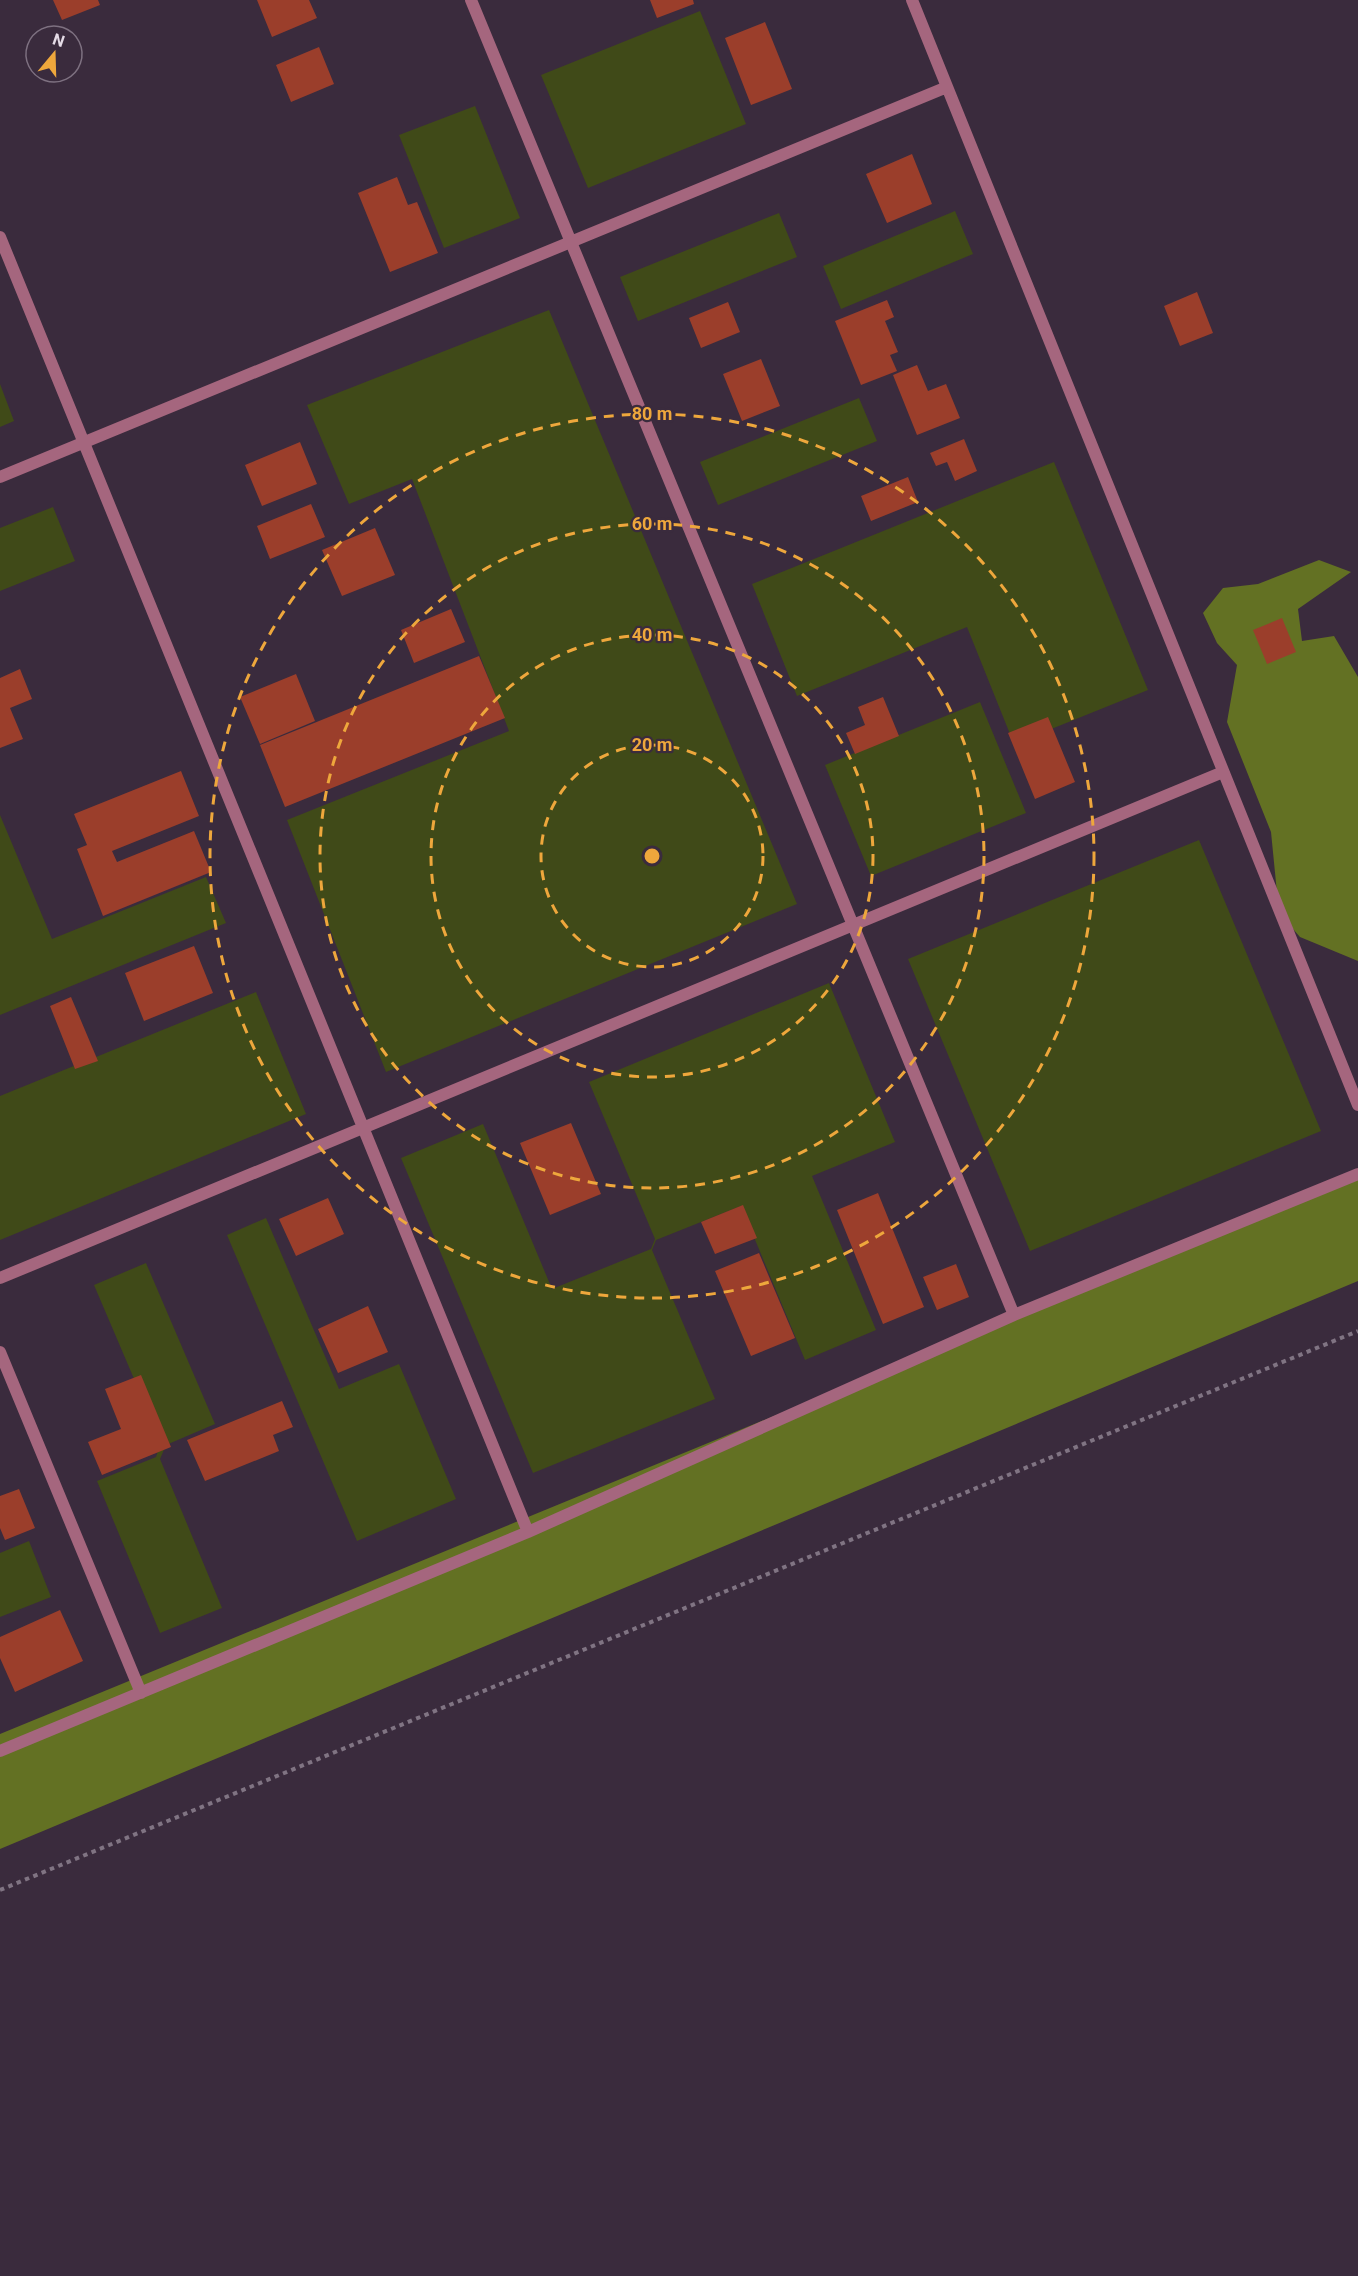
<svg xmlns="http://www.w3.org/2000/svg" width="1358" height="2276" viewBox="0 0 1358 2276" font-family="Roboto,sans-serif">
<style>
.green{fill:#404a18}
.forest{fill:#637123}
.building{fill:#9b3e2b}
.lines{fill:none;stroke-linecap:round;stroke-linejoin:round}
.path{stroke:#807483;stroke-width:4;stroke-dasharray:4.5 4.5;stroke-linecap:butt}
.minor{stroke:#a5667e;stroke-width:12}
.ring{fill:none;stroke:#eea73c;stroke-width:3;stroke-dasharray:10 8}
.centre{fill:#eea73c;stroke:#3a2b3d;stroke-width:3}
.ring-label{font-size:18px;text-anchor:middle;font-weight:bold;fill:#eea73c;stroke:#3a2b3d;stroke-width:4.5;stroke-linejoin:round;paint-order:stroke}
</style>
<rect width="100%" height="100%" fill="#3a2b3d"/>
<!-- green -->
<path class="green" d="M700 11 746 124 588 188 541 75Z
M475 106 520 218 444 248 399 135Z
M955 211 973 254 841 309 823 266Z
M779 213 797 257 638 321 620 277Z
M549 310 797 904 386 1072 287 820 509 731 412 479 349 504 307 405Z
M0 384 14 421 0 427Z
M859 398 877 441 718 505 700 462Z
M1054 462 1148 690 1014 744 967 627 797 696 752 584Z
M53 507 75 561 0 591V528Z
M980 702 1026 813 871 876 825 765Z
M0 815 52 939 206 877 226 923 0 1015Z
M1199 840 1321 1131 1030 1251 908 959Z
M829 983 895 1142 812 1176 876 1330 805 1360 741 1206 656 1240 652 1250 715 1399 533 1473 401 1158 483 1124 552 1289 651 1249 655 1239 589 1082Z
M256 992 306 1114 0 1240V1096Z
M266 1218 339 1389 399 1364 456 1499 357 1541 227 1235Z
M146 1263 215 1424 166 1445 160 1459 222 1608 160 1633 97 1481 156 1457 161 1442 94 1285Z
M29 1541 51 1597 0 1617V1553Z"/>
<!-- forest -->
<path class="forest" d="M1319 560 1351 572 1298 609 1302 641 1334 636 1358 677V961L1300 937 1279 913 1271 832 1227 722 1237 665 1217 643 1203 613 1223 588 1258 584Z
M1358 1176V1281L0 1849V1734Z"/>
<!-- building -->
<path class="building" d="M53 0H98L100 5 62 20Z
M257 0H309L317 18 272 37Z
M650 0H693L694 4 657 18Z
M765 22 792 89 751 105 725 38Z
M319 47 334 84 291 102 276 65Z
M912 154 932 204 887 223 866 174Z
M397 177 408 205 417 202 438 253 390 272 358 193Z
M1197 292 1213 333 1180 346 1164 306Z
M887 300 894 317 885 321 898 352 890 355 897 371 861 385 835 321Z
M728 302 740 332 701 348 689 318Z
M761 359 780 406 742 421 723 374Z
M917 365 928 391 946 384 960 418 917 435 893 375Z
M964 439 977 471 955 481 947 462 936 466 930 453Z
M300 442 317 484 262 506 245 465Z
M908 477 918 502 871 521 861 496Z
M311 504 325 537 270 559 257 526Z
M375 528 395 575 342 596 322 550Z
M451 609 465 642 414 663 401 630Z
M1282 618 1296 652 1267 664 1253 630Z
M479 656 505 718 285 807 260 745Z
M20 669 32 699 10 708 23 739 0 748V678Z
M296 674 315 721 260 744 240 697Z
M883 697 899 736 855 754 846 733 865 725 858 707Z
M1048 717 1075 782 1035 799 1008 733Z
M181 771 199 816 112 851 117 862 194 831 211 872 103 916 77 849 87 845 74 814Z
M194 946 213 993 144 1021 125 973Z
M71 997 98 1061 75 1069 50 1006Z
M571 1123 601 1194 550 1215 520 1143Z
M878 1193 924 1307 883 1324 837 1210Z
M328 1198 344 1234 296 1256 279 1219Z
M743 1205 757 1238 715 1254 701 1222Z
M759 1253 795 1338 751 1356 715 1271Z
M956 1264 969 1297 937 1310 923 1277Z
M368 1306 388 1352 338 1373 318 1329Z
M141 1375 171 1447 102 1475 88 1442 121 1429 105 1389Z
M282 1401 293 1427 273 1435 279 1451 205 1481 187 1440Z
M19 1489 35 1528 5 1540 0 1528V1496Z
M60 1610 83 1661 15 1692 0 1658V1637Z"/>
<g class="lines">
<!-- path -->
<path class="path" d="M0 1890 1358 1331"/>
<!-- minor -->
<path class="minor" d="M471 0 1014 1315
M912 0 1358 1105
M0 237 528 1532
M0 477 947 87
M0 1278 1223 772
M0 1352 141 1693
M0 1751 528 1532 1014 1315 1358 1174"/>
</g>
<!-- distance rings -->
<g class="ring">
<circle cx="652" cy="856" r="111"/>
<circle cx="652" cy="856" r="221"/>
<circle cx="652" cy="856" r="332"/>
<circle cx="652" cy="856" r="442"/>
</g>
<circle cx="652" cy="856" r="9" class="centre"/>
<g class="ring-label">
<text x="652" y="420">80 m</text>
<text x="652" y="530">60 m</text>
<text x="652" y="641">40 m</text>
<text x="652" y="751">20 m</text>
</g>
<!-- north arrow -->
<g transform="translate(54 54) rotate(19)"><circle r="28" fill="#3a2b3d" stroke="#7e7181" stroke-width="1.5"/>
<path d="M0-4.5L10 22L0 15L-10 22Z" fill="#eea73c"/>
<text y="-9" font-size="16" font-weight="bold" text-anchor="middle" fill="#e4dbe6">N</text>
</g>
</svg>
